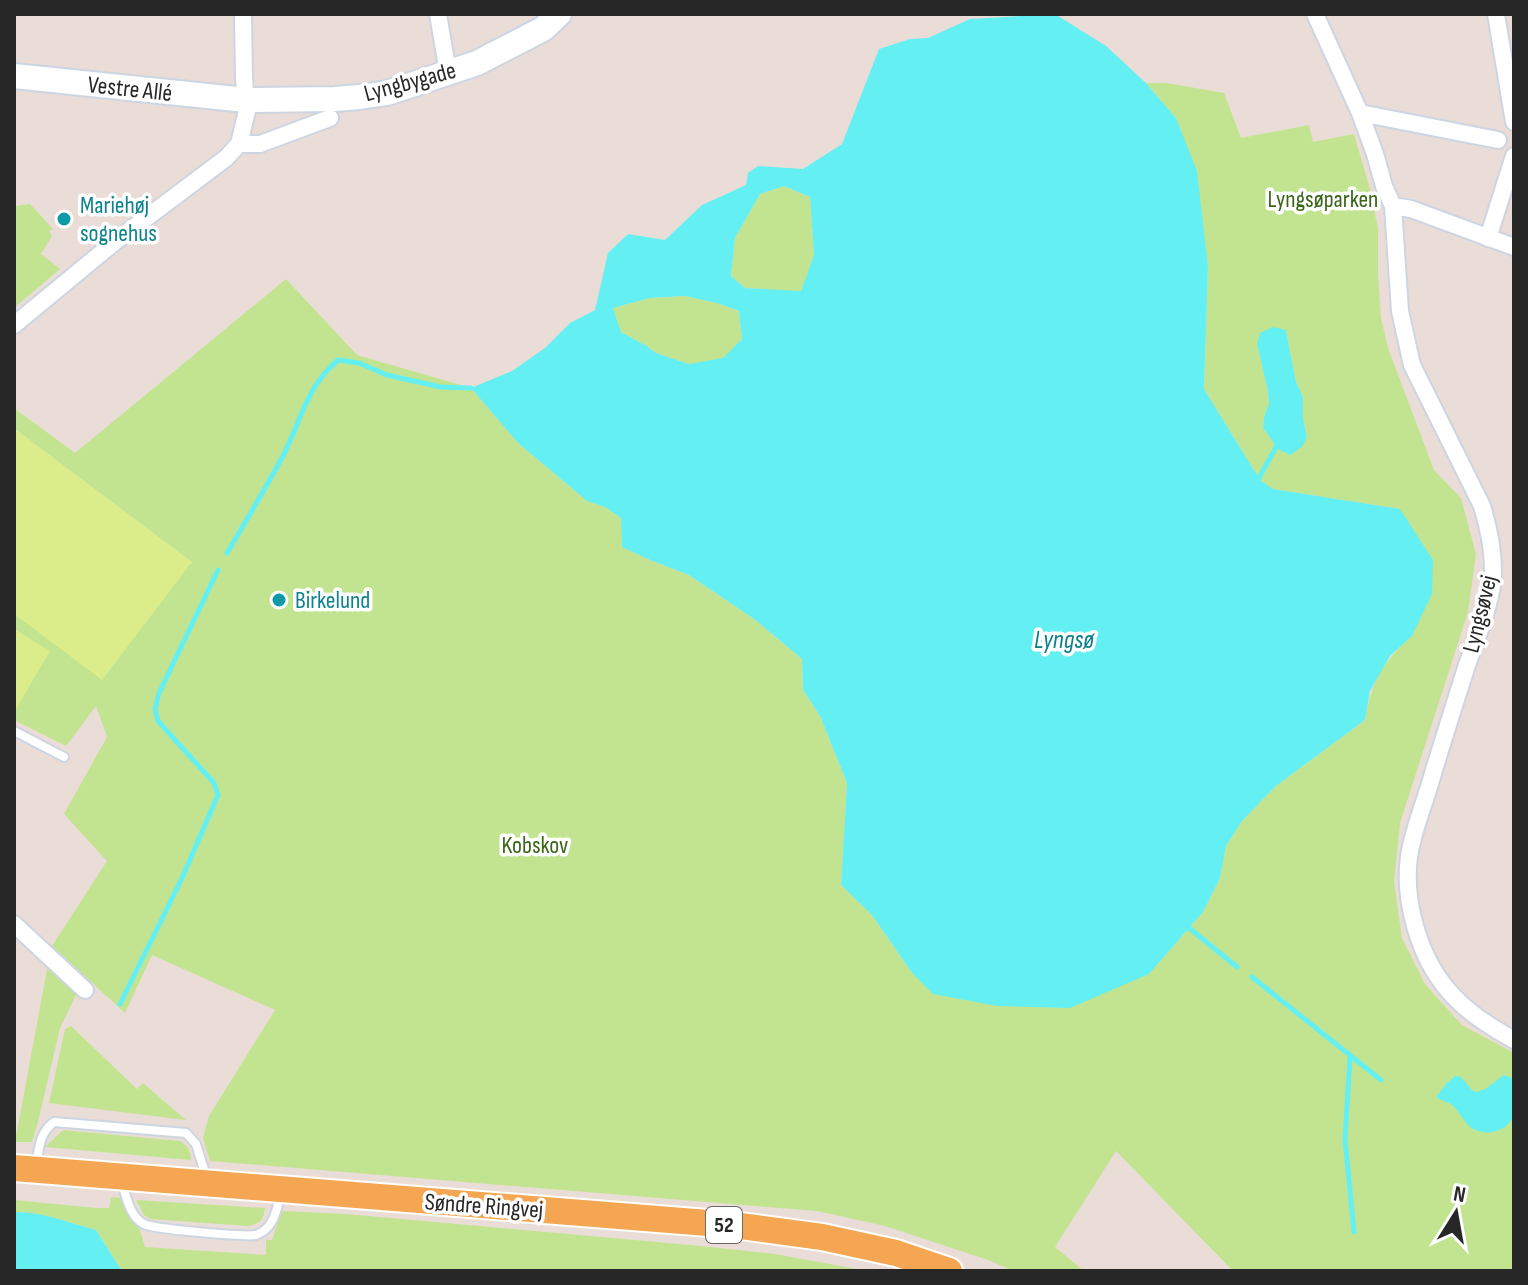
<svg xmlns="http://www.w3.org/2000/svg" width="1528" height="1285" viewBox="0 0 1528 1285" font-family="'Sofia Sans Condensed',sans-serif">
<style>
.green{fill:#c2e490;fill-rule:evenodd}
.pitch{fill:#dbec8b}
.water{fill:#64f0f2;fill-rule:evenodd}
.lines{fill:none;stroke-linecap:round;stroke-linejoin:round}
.stream{stroke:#64f0f2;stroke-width:5}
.lane-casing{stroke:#ccd5e1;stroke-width:12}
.street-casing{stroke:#ccd5e1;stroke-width:20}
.secondary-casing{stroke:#ccd5e1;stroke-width:28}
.primary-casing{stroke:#fff;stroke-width:30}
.lane{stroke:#fff;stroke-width:8}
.street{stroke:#fff;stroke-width:16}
.secondary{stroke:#fff;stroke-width:24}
.primary{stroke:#f5a652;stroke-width:26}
.culture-dot{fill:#0f9aa8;stroke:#fff;stroke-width:3}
.labels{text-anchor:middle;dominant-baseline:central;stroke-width:7;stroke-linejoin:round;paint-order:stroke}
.shield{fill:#fff;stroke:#686868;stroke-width:2}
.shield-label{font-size:22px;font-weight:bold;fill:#272727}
.street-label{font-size:24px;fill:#272727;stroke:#fff}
.park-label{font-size:24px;fill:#3a6416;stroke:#fff}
.culture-label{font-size:24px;fill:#0d838f;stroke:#fff;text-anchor:start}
.water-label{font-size:26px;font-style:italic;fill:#0a7f8b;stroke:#fff}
</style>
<rect width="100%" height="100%" fill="#eaddd7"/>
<!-- green -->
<path class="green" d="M1146 83H1167L1224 93 1241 138 1309 125 1313 142 1354 134 1370 189 1378 229V275L1381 318 1388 348 1434 470 1461 498 1476 554 1468 612 1400 823 1394 882 1402 938 1425 984 1462 1025 1514 1053V1271H1233L1116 1151 1055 1247 1084 1271H1014L988 1260 885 1226 817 1211 210 1161 203 1138 209 1116 275 1010 152 955 125 1013 52 946 107 861 64 814 107 737 96 706 66 746 14 720V408L75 453 286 279 357 355 471 388 518 443 587 501 605 507 621 518 623 547 650 560 689 575 754 619 802 659 803 690 820 716 847 783 841 885 872 915 912 973 1149 974 1203 912 1220 878 1226 846 1242 821 1276 786 1365 720C1372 680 1382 663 1412 636L1400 509 1273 489 1260 480 1204 389 1208 266 1176 118ZM1286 330 1296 382 1303 397V419L1307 437 1278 449 1263 428 1264 417 1269 404 1268 391 1257 344Z
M784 186 810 197 814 255 801 292 745 288 731 276 735 238 760 194Z
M30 204 53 229 49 231 52 236 41 254 60 269 14 308V206Z
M685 296 717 303 739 311 742 339 723 359 689 364 656 353 645 345 621 332 612 308 650 298Z
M48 964 78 991 60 1028 37 1126 32 1142H15Z
M71 1026 137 1089 143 1083 186 1120 49 1103 65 1029Z
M63 1130 180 1141C188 1146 191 1150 191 1160L45 1147Z
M111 1197 121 1198 139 1227 145 1247 266 1255V1240H272L282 1211 346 1214 701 1246 775 1254 868 1271H122L96 1230C70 1223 41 1211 14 1212V1200L97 1208H109Z
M136 1200 265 1208C264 1220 259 1224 248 1226L150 1219 144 1215Z
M294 1201 748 1237 778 1244 292 1204Z"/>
<!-- pitch -->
<path class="pitch" d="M14 428 192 562 102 680 14 614Z
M14 629 50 651 15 711 14 710Z"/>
<!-- water -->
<path class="water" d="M1055 14 1106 46 1146 83 1176 118 1197 171 1208 266 1204 389 1260 480 1273 489 1400 509 1433 560 1432 594 1412 636 1390 656 1370 691 1365 720 1276 786 1242 821 1226 846 1220 878 1203 912 1149 974 1070 1008 997 1006 933 994 912 973 872 915 841 885 847 783 820 716 803 690 802 659 754 619 689 575 650 560 622 547 621 518 605 507 587 501 518 443 471 388 512 371 545 348 570 323 595 310 608 253 628 234 665 240 702 205 746 185 748 173 758 166 803 169 842 144 879 49 910 39 928 38 970 19ZM784 186 810 197 814 255 801 291 745 288 731 276 735 238 760 194ZM685 296 717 303 739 311 742 339 723 358 689 364 656 353 645 345 621 332 613 308 650 298Z
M1273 327 1286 330 1296 382 1303 397V419L1307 437 1302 447 1290 455 1278 449 1263 428 1264 417 1269 404 1268 391 1257 344 1260 333Z
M1504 1075 1514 1079C1514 1090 1517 1107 1513 1117 1505 1134 1482 1137 1469 1126 1463 1120 1459 1111 1453 1106 1448 1101 1441 1101 1436 1097L1446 1084 1455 1076 1461 1077 1472 1090 1476 1092 1484 1090Z
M14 1212C41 1211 70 1223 96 1230L122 1271H14Z"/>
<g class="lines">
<!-- stream -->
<path class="stream" d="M1259 478 1276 447
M227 553C246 521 265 489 283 456 301 421 306 387 338 360L359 363 387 375 441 387 471 388
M1189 928 1237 967
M1252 977 1381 1080
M120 1004 182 878 218 795 214 783 158 721 155 709 159 693 218 570
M1350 1057 1345 1140 1354 1232"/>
<!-- lane casing -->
<g class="lane-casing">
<path id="lane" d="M14 731 64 757
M36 1167C39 1149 39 1133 54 1122L186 1133 196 1144 207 1179
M121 1180C126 1195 129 1216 144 1224 152 1229 246 1237 256 1235 258 1234 260 1233 262 1232 275 1224 277 1207 281 1194"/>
</g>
<!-- street casing -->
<g class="street-casing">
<path id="street" d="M438 14 448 73
M1315 14 1360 113 1375 154 1384 186 1393 206 1400 311 1412 365 1482 506C1489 529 1494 553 1493 578 1490 607 1477 637 1467 665 1454 706 1441 746 1429 787 1422 810 1412 834 1409 857 1403 900 1419 956 1447 989 1465 1011 1489 1026 1514 1040
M1496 14 1514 122
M1360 113 1498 140
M239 144H260L330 118
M1393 206 1411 209 1514 247
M1488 238 1514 156
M14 325 117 240 226 158 239 144 247 111 244 79 243 14
M14 924 85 990"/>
</g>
<!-- secondary casing -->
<g class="secondary-casing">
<path id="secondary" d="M14 76 246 100 335 99 360 97 387 93 477 63 543 29 559 14"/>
</g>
<!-- primary casing -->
<g class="primary-casing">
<path id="primary" d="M14 1168 733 1225 822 1237 896 1253 949 1271"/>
</g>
<!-- lane -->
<use href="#lane" class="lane"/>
<!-- street -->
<use href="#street" class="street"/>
<!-- secondary -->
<use href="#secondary" class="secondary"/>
<!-- primary -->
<use href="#primary" class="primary"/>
</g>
<!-- markers -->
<g class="culture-dot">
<circle cx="64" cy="219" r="8"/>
<circle cx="279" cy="600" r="8"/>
</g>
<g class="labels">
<!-- shield labels -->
<rect class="shield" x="706" y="1207" width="36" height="36" rx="6"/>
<g class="shield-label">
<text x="724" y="1225">52</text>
</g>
<!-- street labels -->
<g class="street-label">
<text transform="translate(410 82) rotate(-15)">Lyngbygade</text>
<text transform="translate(130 89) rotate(6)">Vestre Allé</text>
<text transform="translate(1480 614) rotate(-76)">Lyngsøvej</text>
<text transform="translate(484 1206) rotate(4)">Søndre Ringvej</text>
</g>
<!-- park labels -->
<g class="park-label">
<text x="1323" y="199">Lyngsøparken</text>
<text x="535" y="845">Kobskov</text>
</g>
<!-- culture labels -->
<g class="culture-label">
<text x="80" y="205">Mariehøj<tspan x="80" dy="28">sognehus</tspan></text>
<text x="295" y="600">Birkelund</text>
</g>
<!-- water labels -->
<g class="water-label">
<text x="1064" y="640">Lyngsø</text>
</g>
</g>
<!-- border -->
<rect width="1528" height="1285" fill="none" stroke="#272727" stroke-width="32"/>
<!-- north arrow -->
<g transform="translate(1456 1213) rotate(11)" stroke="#ffffff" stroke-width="6" paint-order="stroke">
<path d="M0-6L14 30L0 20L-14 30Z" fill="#272727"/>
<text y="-12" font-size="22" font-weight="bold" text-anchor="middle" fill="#272727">N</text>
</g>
</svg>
